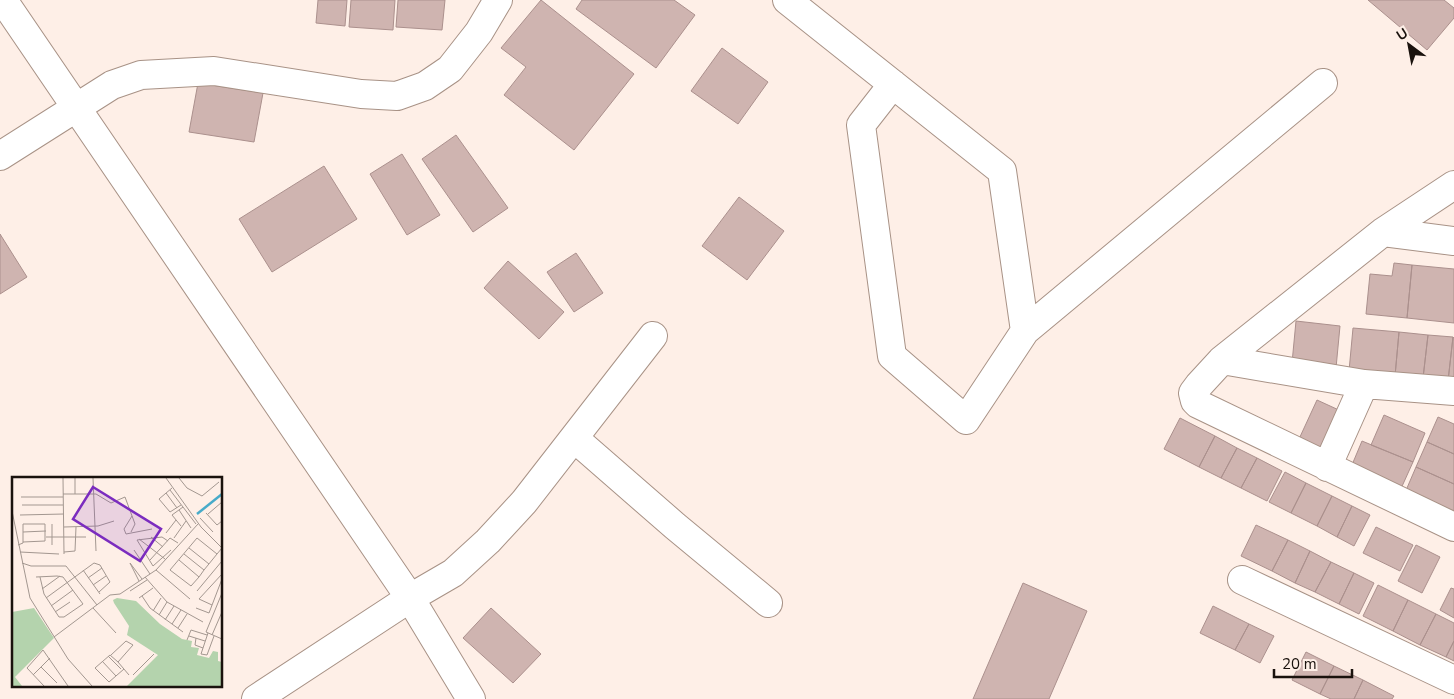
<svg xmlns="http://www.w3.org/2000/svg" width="1454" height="699" viewBox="0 0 1454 699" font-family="'Nunito Sans',sans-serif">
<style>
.building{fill:#cfb4b0;stroke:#ab908d}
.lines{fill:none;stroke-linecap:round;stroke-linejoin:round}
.street-casing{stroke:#a89286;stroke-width:30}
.street{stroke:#fff;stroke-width:28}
.inset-river{fill:none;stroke:#48abc9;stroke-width:2.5}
.inset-road{fill:none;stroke:#a39790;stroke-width:1}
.view{fill:#7b2cbf;fill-opacity:0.15;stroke:#7b2cbf;stroke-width:2.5}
.inset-edge{fill:none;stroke:#1a120d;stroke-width:2.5}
</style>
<rect width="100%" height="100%" fill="#feefe7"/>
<!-- building -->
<path class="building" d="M318 0H347L345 26 316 23Z
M351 0H395L393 30 349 27Z
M398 0H445L442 30 396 27Z
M541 0 634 74 574 150 504 95 526 67 501 48Z
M582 0H674L695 15 656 68 576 9Z
M1368 0H1444L1454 8V18L1427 50Z
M722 48 768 82 738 124 691 91Z
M198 83 263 93 254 142 189 132Z
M456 135 508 208 473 232 422 159Z
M402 154 440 215 407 235 370 174Z
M324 166 357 219 272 272 239 219Z
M739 197 784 231 747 280 702 246Z
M0 234 27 277 0 294Z
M576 253 603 293 574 312 547 272Z
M508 261 564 312 539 339 484 288Z
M1394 263 1412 265 1407 318 1366 314 1370 274 1392 276Z
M1412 265 1454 269V323L1407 318Z
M1296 321 1340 326 1336 368 1292 363Z
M1353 328 1399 332 1395 376 1349 371Z
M1399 332 1428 335 1423 378 1395 376Z
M1428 335 1453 337 1448 381 1423 378Z
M1453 337 1454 338V381H1448Z
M1317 400 1341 411 1323 450 1299 439Z
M1384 415 1425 433 1413 462 1371 445Z
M1438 417 1454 424V454L1427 442Z
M1180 418 1215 436 1199 467 1164 449Z
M1215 436 1237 448 1221 478 1199 467Z
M1362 441 1413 462 1399 493 1349 472Z
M1427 442 1454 454V484L1416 467Z
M1237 448 1257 458 1241 488 1221 478Z
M1257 458 1282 471 1267 501 1241 488Z
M1416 467 1454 484V517L1404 495Z
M1285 472 1306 483 1291 513 1269 502Z
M1306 483 1332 496 1317 526 1291 513Z
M1332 496 1352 506 1337 537 1317 526Z
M1352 506 1370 515 1354 546 1337 537Z
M1256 525 1288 540 1272 571 1241 556Z
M1376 527 1413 545 1400 571 1363 553Z
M1288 540 1310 551 1295 583 1272 571Z
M1416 545 1440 557 1422 593 1398 581Z
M1310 551 1331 562 1315 592 1295 583Z
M1331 562 1354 573 1339 604 1315 592Z
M1354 573 1374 583 1359 614 1339 604Z
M1023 583 1087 611 1049 699H973Z
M1378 585 1408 600 1393 631 1363 616Z
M1451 588 1454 589V618L1440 610Z
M1408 600 1436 614 1420 645 1393 631Z
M1213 606 1249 624 1235 650 1200 633Z
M491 608 541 654 513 683 463 638Z
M1436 614 1454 623V641L1446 657 1420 645Z
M1249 624 1274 636 1260 663 1235 650Z
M1454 641V661L1446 657Z
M1306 652 1334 666 1320 694 1292 680Z
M1334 666 1363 680 1354 699H1331L1320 694Z
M1363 680 1394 696 1392 699H1354Z"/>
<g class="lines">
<!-- street casing -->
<g class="street-casing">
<path id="street" d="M3 0 410 598 471 699
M787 0 1002 171 1025 331
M893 84 861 125 892 356 966 420 1025 331 1323 83
M0 156 112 85 141 75 214 71 361 94 397 96 425 86 450 69 479 32 498 0
M1454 185 1383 232 1222 360 1199 385 1193 393 1195 401 1198 404 1454 527
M1383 232 1454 241
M1222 360 1364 384 1454 391
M574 438 675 526 768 603
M1327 467 1364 384
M1242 580 1454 680
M256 699 410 598 453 573 488 541 524 502 653 336"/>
</g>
<!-- street -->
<use href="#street" class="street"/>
</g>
<!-- overview -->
<g transform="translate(12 477)">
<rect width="210" height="210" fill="#feefe7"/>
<path d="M105 121 124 124 148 147 170 162 180 164 179 170 187 171 185 178 197 181 201 174 206 175V184L210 185V209H115L146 178 115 158 117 149 102 126 101 123ZM22 131 42 161 3 200 10 209H0V135Z" fill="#b4d3ad"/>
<path class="inset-river" d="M185 37 210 17"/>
<path class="inset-road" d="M51 1 52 77M63 1V17M81 1 84 74M154 1 189 50 210 71M167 1 175 11 190 19 207 5M160 11 147 22 158 35 169 28M158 13 184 47M154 16 165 31M51 17H84L99 26 113 20 123 47 119 55M9 20H51M10 28H51M167 33 179 51M0 34 18 121 56 182 80 209M194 36 205 48 210 44M196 37 210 25M8 38 52 37M120 39 112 52 114 57 140 52M188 41 201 55M40 47V68M169 49 160 38 171 30M52 50 86 49 102 44M11 55 34 54M154 56 164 43M34 60H74M139 60 151 70M162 61 174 44M127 62 153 82M156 64 150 60 125 63 141 89 159 73M6 68 11 66V47H33V64L11 65M177 71 197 87M122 73 138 97M8 75 47 77M52 75 63 74 64 50M172 77 192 93M205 77 185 61 158 93 179 109 187 100 192 93 205 77 210 71M138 83 158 61 166 66M167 83 187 100M10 86 19 89H54L85 128M71 93 88 117M144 93 178 122M24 100 45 99 51 100 71 127 52 140H47L32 117 28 100M133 100 155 125 191 145M76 101 90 91M127 104 118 86 130 102M81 108 94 99M30 112 48 99M118 114 135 103M185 114 210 84M210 116 194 155 210 162M130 119 138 131 171 155M34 121 82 86 88 88 98 105 87 115M127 121 141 111M200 128 187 122 210 97M39 129 61 113M81 131 104 156M184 131 197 136 210 102M141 134 149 121M43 135 58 125M147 138 155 125M153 143 162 129M160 147 169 133M166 151 175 137M196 156 189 177 195 178 202 159M200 158 210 135M177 159 193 164M42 160 98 118 108 117 144 93 186 47M184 161 183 168 191 171M175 163 179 153 195 158M99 178 114 164 121 168 106 185M96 179 109 192M90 184 104 199M29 190 45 206M112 192 97 205 83 191 98 178 106 185 117 198M21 198 38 181M121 198 142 177M32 209 15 191 31 173 56 209"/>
<path class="view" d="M81 10 149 52 128 84 61 42Z"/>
<rect width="210" height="210" class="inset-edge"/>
</g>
<!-- north arrow -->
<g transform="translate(1409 45) rotate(328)" stroke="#feefe7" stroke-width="4" paint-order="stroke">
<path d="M0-4L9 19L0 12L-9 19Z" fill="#1a120d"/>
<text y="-8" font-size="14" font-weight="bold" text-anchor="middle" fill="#1a120d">U</text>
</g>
<!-- scale -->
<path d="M1274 669v8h78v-8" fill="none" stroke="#1a120d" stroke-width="2.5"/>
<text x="1282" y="669" font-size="15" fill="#1a120d" stroke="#feefe7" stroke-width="4" paint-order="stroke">20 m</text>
</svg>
